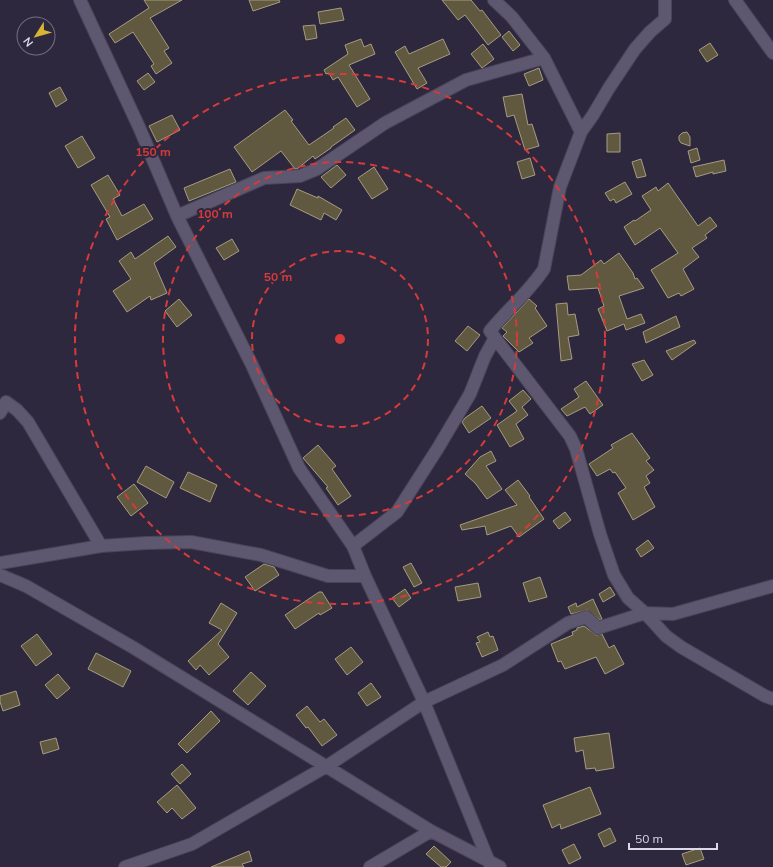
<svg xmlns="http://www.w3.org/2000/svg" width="773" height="867" viewBox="0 0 773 867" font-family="Mulish,sans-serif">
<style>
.building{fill:#60583f;stroke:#a59c81}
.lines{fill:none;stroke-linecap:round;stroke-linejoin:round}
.minor-casing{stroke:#494558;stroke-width:14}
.minor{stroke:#5d5770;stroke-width:12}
.ring{fill:none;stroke:#d73a3b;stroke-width:2;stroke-dasharray:7 5}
.centre{fill:#d73a3b;stroke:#2e283e;stroke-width:2}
.ring-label{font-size:12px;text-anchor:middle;font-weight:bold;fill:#d73a3b;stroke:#2e283e;stroke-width:4;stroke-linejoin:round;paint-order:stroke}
</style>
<rect width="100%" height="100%" fill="#2e283e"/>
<!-- building -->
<path class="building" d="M144 0H182L150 18 169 48 164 51 172 63 156 74 151 66 154 64 133 32 115 43 109 34 149 8Z
M249 0H279L280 2 253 11Z
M442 0H471L480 11 482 10 501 35 488 45 465 15 458 20Z
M341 8 344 20 320 24 318 12Z
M315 25 317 38 306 40 303 26Z
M509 31 520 45 513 51 502 37Z
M361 39 364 47 371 44 375 54 349 65 370 99 357 107 338 77 333 80 329 73 326 74 324 70 348 54 345 45Z
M443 39 450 54 418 68 427 83 417 89 395 52 405 46 409 54Z
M710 43 718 55 707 62 699 50Z
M483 44 494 59 482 68 471 54Z
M539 68 543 80 529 86 524 74Z
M148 73 155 82 144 90 137 81Z
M60 87 67 100 56 107 49 93Z
M522 94 528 125 532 124 539 146 525 150 514 115 507 117 503 97Z
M285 110 293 120 291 121 309 145 334 128 333 127 346 118 355 130 331 147V148L315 159 313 156 297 169H295L281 151 252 172 234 147Z
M172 115 180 130 157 142 149 126Z
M687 132 690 137V146L681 143 679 140V136L682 133Z
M620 133V152H607V134Z
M82 136 95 158 78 168 65 146Z
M697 148 700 160 691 163 688 151Z
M530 158 535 175 522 179 517 162Z
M641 159 646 176 637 178 632 162Z
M724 160 726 171 713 174V172L696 177 693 167Z
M337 165 346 175 331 188 321 177Z
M374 167 388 189 372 199 358 178Z
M230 169 236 182 189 201 184 188Z
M108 175 120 195 113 199 122 216 144 204 153 219 117 240 106 219 110 217 91 185Z
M625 182 632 194 616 203 614 199 610 201 605 193Z
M668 183 698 226 710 217 717 226 705 235 707 238 692 248 699 257 683 269 694 289 681 296 679 293 668 298 651 270 678 253 660 228 635 245 624 227 634 220 635 221 651 210 642 196 656 187 658 191Z
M297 189 318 198V196L342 210 336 220 324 213 321 220 290 205Z
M168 236 176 247 154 263 167 293 151 300 150 296 127 312 113 291 131 279 119 261 131 252 135 259Z
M232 239 239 251 224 260 216 248Z
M619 253 633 273 635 279 637 278 644 288 619 296 627 319 641 314 645 323 626 330 624 324 607 331 598 309 604 306 598 288 569 290 567 276 581 275 601 260 604 264Z
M179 299 192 315 177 327 165 311Z
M529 299 537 306 535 308 547 326 529 338 533 343 519 352 503 336 507 332 502 328Z
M567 303 568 315 575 314 579 335 568 337 572 359 561 361 556 304Z
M676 316 680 327 646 343 643 332Z
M468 326 480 335 467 351 455 341Z
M694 340 696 343 672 360 666 351Z
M644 360 653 375 642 381 632 364Z
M586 381 603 405 590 414 585 407 567 416 561 409 579 397 574 389Z
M523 390 531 399 522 407 528 415 516 424 524 439 510 447 497 425 517 411 509 401Z
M482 406 491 418 469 433 462 422 465 418Z
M632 433 650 458 646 461 654 470 646 476 650 483 644 487 655 507 633 520 618 493 626 488 615 472 613 473 610 469 597 476 589 464 613 448 611 445Z
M318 445 336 466 332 469 351 496 338 505 326 488 328 487 303 458Z
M491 451 496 461 486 466 502 489 487 499 475 483 465 474 480 457Z
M146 466 174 482 166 498 137 482Z
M188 472 217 485 210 502 180 488Z
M518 480 530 496 529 497 544 519 519 537 511 526 487 535 485 526 462 530 460 525 517 505 505 490Z
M134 484 148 503 131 516 117 497Z
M565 512 571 520 559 529 553 521Z
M648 540 654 548 641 557 636 549Z
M411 563 422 583 414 587 403 567Z
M264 564 274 567 279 575 255 591 245 577Z
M540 577 547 597 529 602 523 583Z
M478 583 481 597 458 601 455 587Z
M610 587 615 595 603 602 599 594Z
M405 589 411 598 399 607 392 598Z
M319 592H322L332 608 320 615 319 613 295 629 285 615Z
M593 599 602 619 600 620 587 610 571 614 568 607 576 603 577 607Z
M221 603 237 613 218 644 229 657 209 675 200 665 196 670 188 661 222 630 209 623Z
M584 626 596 635 602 634 609 648 614 645 624 664 605 674 596 657 565 669 561 661 558 662 551 644 573 635 572 632 577 630V628Z
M488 632 490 637 493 636 498 650 482 657 476 643 480 642 477 637Z
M37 634 52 654 36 666 21 646Z
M351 647 363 662 347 675 335 659Z
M96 653 131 671 123 687 88 669Z
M251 672 266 686 248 705 233 691Z
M58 674 70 688 57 699 45 685Z
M371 683 381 697 367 706 358 693Z
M16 691 20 705 3 711 0 702V696Z
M307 706 320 722 324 719 337 735 322 746 308 727 306 728 296 715Z
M211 711 220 721 187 753 178 744Z
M609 733 614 768 596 771 595 768 586 769 583 750 576 752 574 738Z
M56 738 59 749 43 754 40 742Z
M182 764 191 774 180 784 171 774Z
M177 785 196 808 182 819 172 808 167 813 157 802Z
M590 787 601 814 561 829 560 824 552 828 543 805Z
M610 828 616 841 604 847 598 834Z
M574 844 581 858 569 864 562 850Z
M434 846 451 862 446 867H441L426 854Z
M700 848 704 859 686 865 682 854Z
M249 851 252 861 242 864 244 867H211Z"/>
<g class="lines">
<!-- minor casing -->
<g class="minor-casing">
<path id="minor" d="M80 0 139 127 177 216 252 365 299 468 353 546 365 576 424 702 491 867
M494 0 512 17 544 58 581 132
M735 0 773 53
M177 216 264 178 300 176 317 169 385 123 466 80 544 58
M495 338 570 436 576 449 600 534 614 575 628 598 645 613 666 636 681 647 765 696 773 699
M0 413 6 402 17 410 28 422 101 546
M353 546 397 512 438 448 470 394 485 356 495 338 490 331C507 310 529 292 544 269L560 187 581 132 593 115 609 88 635 49 650 32 665 19V0
M0 563 101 546 146 543 191 542 261 555 328 576H365
M0 575 26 586 134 648 431 831 500 867
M125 867 192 844 327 766 424 702 503 665 568 623 586 617 598 628 645 613 673 614 773 586
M370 867 431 831"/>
</g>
<!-- minor -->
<use href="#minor" class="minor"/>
</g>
<!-- distance rings -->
<g class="ring">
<circle cx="340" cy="339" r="88"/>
<circle cx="340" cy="339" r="177"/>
<circle cx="340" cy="339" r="265"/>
</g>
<circle cx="340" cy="339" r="6" class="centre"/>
<g class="ring-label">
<text x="153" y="156">150 m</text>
<text x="215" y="218">100 m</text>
<text x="278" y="281">50 m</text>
</g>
<!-- north arrow -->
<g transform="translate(36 36) rotate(233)"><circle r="19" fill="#2e283e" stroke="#746f82"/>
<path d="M0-3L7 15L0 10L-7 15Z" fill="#d7b434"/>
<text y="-6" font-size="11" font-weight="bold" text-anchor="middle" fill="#dcd9e8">N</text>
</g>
<!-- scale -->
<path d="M629 843v6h88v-6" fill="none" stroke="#dcd9e8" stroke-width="2"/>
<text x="635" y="843" font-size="12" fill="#dcd9e8" stroke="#2e283e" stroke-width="3" paint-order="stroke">50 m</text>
</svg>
